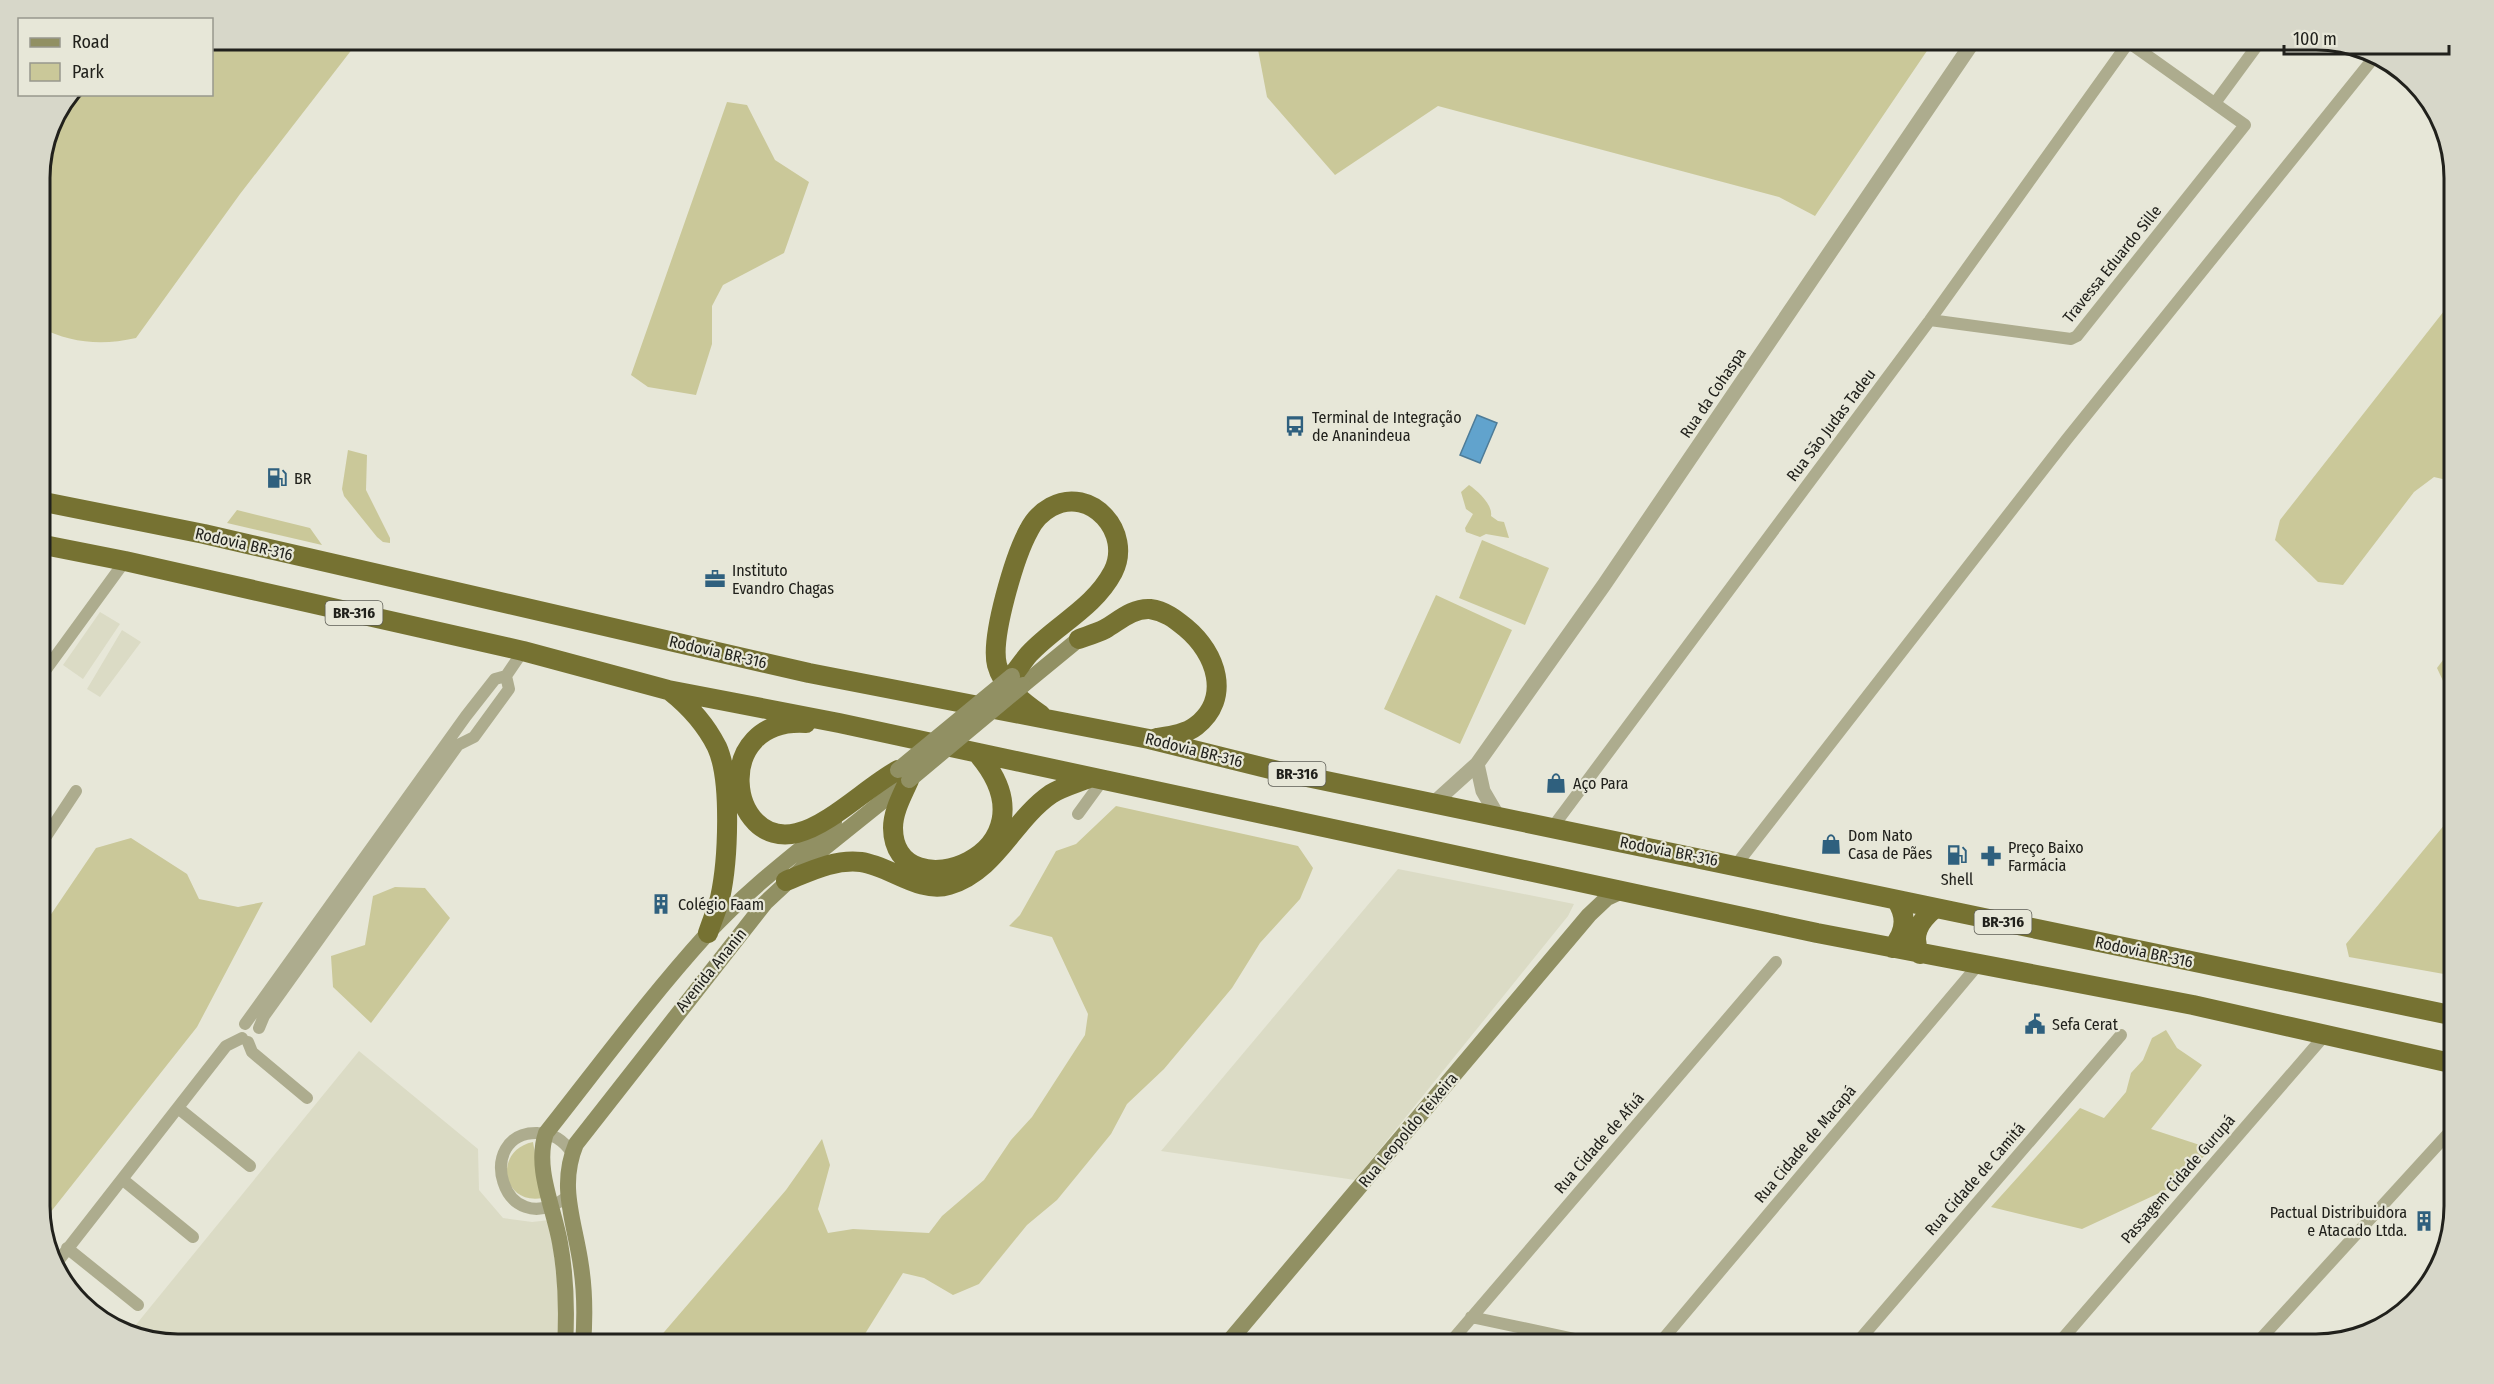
<svg xmlns="http://www.w3.org/2000/svg" width="2494" height="1384" viewBox="0 0 2494 1384" font-family="'Fira Sans Condensed',sans-serif">
<style>
.built{fill:#dbdbc5}
.green{fill:#cac899}
.water{fill:#61a3cd;stroke:#4e7c98;stroke-width:1.5}
.lines{fill:none;stroke-linecap:round;stroke-linejoin:round}
.minor{stroke:#adac8e;stroke-width:12}
.tertiary{stroke:#adac8e;stroke-width:15}
.secondary{stroke:#919063;stroke-width:16}
.trunk{stroke:#767232;stroke-width:20}
.secondary-bridge{stroke:#919063;stroke-width:16}
.labels{text-anchor:middle;dominant-baseline:central;stroke-width:4.5;stroke-linejoin:round;paint-order:stroke}
.shield{fill:#e7e7d8;stroke:#5c5c54;stroke-width:1.5}
.shield-label{font-size:15px;font-weight:bold;fill:#21211c}
.street-label{font-size:16px;fill:#21211c;stroke:#e7e7d8}
.poi-label{font-size:16px;fill:#21211c;stroke:#e7e7d8;text-anchor:start}
.rim{fill:none;stroke:#21211c;stroke-width:3}
</style>
<rect width="100%" height="100%" fill="#e7e7d8"/>
<!-- built -->
<path class="built" d="M100 612 120 624 83 679 63 665Z
M122 630 141 642 100 697 87 689Z
M1398 869 1574 904 1568 916 1355 1180 1161 1151Z
M359 1051 478 1149 479 1190 503 1218 532 1222 550 1220 560 1308 556 1345H178L130 1332Z"/>
<!-- green -->
<path class="green" d="M212 39H360L240 194 136 338C101 346 71 343 39 327V169L50 124 70 95 212 94Z
M1256 39H1935L1815 216 1779 197 1438 106 1335 175 1267 97Z
M727 102 747 105 775 160 809 182 784 253 723 285 712 306V344L696 395 648 387 631 375Z
M2455 297V482L2434 477 2414 492 2343 585 2318 582 2275 540 2280 520Z
M348 450 367 455 366 490 390 538V543L383 542 377 537 344 496 342 489Z
M1469 485C1478 491 1493 505 1491 516L1498 521 1504 522 1509 538 1486 534 1480 537 1466 532 1465 528 1473 514 1466 509 1461 492Z
M237 510 310 528 322 545 227 523Z
M1482 540 1549 568 1525 625 1459 598Z
M1436 595 1512 630 1460 744 1384 709Z
M2455 644V696L2444 683 2437 668Z
M1116 806 1298 846 1313 868 1300 899 1260 943 1232 988 1164 1069 1127 1104 1111 1134 1057 1200 1027 1225 979 1284 953 1295 924 1278 903 1273 858 1345H653L786 1190 822 1139 830 1165 818 1209 828 1233 853 1229 929 1233 942 1216 984 1180 1011 1140 1032 1117 1085 1035 1088 1014 1052 937 1009 926 1020 915 1056 851 1076 844Z
M2455 812V976L2349 957 2346 944Z
M131 838 187 874 199 899 238 907 263 902 197 1027 42 1223 39 1215V932L96 848Z
M395 887 425 888 450 918 371 1023 333 987 331 956 365 945 373 896Z
M2166 1030 2177 1048 2202 1065 2151 1129 2212 1149 2170 1188 2082 1229 1991 1207 2080 1108 2104 1118 2126 1092 2131 1073 2143 1060 2152 1038Z
M533 1142 543 1198C501 1206 493 1150 533 1142Z"/>
<!-- water -->
<path class="water" d="M1477 415 1497 423 1480 463 1460 455Z"/>
<g class="lines">
<!-- minor -->
<path class="minor" d="M2215 103 2262 39
M1930 320 2071 339 2077 336 2245 125 2124 39
M39 679 125 561
M1078 814 1102 781
M1552 828 1930 320 2131 39
M39 847 76 791
M1736 865 2067 439 2376 55
M245 1024 466 716 495 679 506 676 523 651
M259 1028 264 1016 458 745 474 737 509 689 506 676
M248 1042 252 1052 307 1098
M178 1108 250 1166
M122 1179 193 1237
M567 1197C501 1245 473 1131 538 1133 554 1133 564 1141 572 1153
M67 1248 138 1305
M55 1265 226 1046 242 1038
M1471 1317 1603 1345
M1448 1345 1776 962
M1658 1345 1978 965
M1855 1345 2121 1035
M2057 1345 2325 1035
M2255 1345 2455 1126"/>
<!-- tertiary -->
<path class="tertiary" d="M1477 764 1483 791 1497 815
M1435 802 1477 764 1604 585 1975 39"/>
<!-- secondary -->
<path class="secondary" d="M1023 685 1079 639
M565 1345C567 1311 566 1276 560 1243 554 1208 534 1168 546 1133 599 1066 650 997 707 934 745 892 791 857 834 822
M583 1345C585 1319 585 1292 581 1266 575 1222 558 1187 576 1144L765 903 823 849 909 780
M1226 1345 1589 915 1607 898 1624 890"/>
<!-- trunk -->
<path class="trunk" d="M39 501 204 534 809 673 1149 739 1278 771 2455 1016
M39 544 125 561 523 651 668 690 839 723 1817 933 2193 1005 2455 1064
M1079 639C1087 636 1097 633 1105 629 1119 621 1132 608 1150 609 1165 611 1175 619 1186 628 1216 653 1232 698 1196 726 1186 734 1170 736 1157 738
M1012 676C1018 669 1023 661 1029 654 1056 625 1094 608 1113 572 1133 533 1091 485 1051 507 1042 512 1034 520 1029 530 1015 555 990 638 997 665 1003 688 1024 703 1041 715
M670 691C689 706 706 725 717 747 732 780 728 862 720 898 717 909 712 921 708 933
M806 723C710 717 728 850 797 833 830 825 867 787 898 770
M909 780C903 794 893 811 893 828 894 915 1066 855 977 753
M786 881C811 871 834 859 861 862 890 866 920 894 949 885 997 870 1012 821 1051 794 1062 787 1077 783 1089 778
M1892 948C1905 934 1908 918 1897 901
M1920 954C1910 935 1920 921 1934 909"/>
<!-- secondary-bridge -->
<path class="secondary-bridge" d="M898 770 1012 676
M909 780 1023 685"/>
</g>
<!-- icons -->
<defs>
<g id="bus-bare" transform="scale(1.62)"><path d="M-5-6H5V4H4V6H2V4H-2V6H-4V4H-5ZM-3.5-4V0h7V-4ZM-3.5 1.2v1.5H-2V1.2ZM2 1.2v1.5H3.5V1.2Z" fill="#2f607e" stroke="#e7e7d8" stroke-width="2.5" paint-order="stroke"/></g>
<g id="fuel-bare" transform="scale(1.62)"><path d="M-5.5-6h7V0h2V4h1.3V-2.5L3-4.5l.8-.8L6-3V5H2.5V1h-1V6h-7ZM-4.2-4.7v3.2H.2V-4.7Z" fill="#2f607e" stroke="#e7e7d8" stroke-width="2.5" paint-order="stroke"/></g>
<g id="office-bare" transform="scale(1.62)"><path d="M-6-3h4V-5.5h4V-3h4V5H-6ZM-1-4.5V-3h2v-1.5ZM-6 0V1H6V0Z" fill="#2f607e" stroke="#e7e7d8" stroke-width="2.5" paint-order="stroke"/></g>
<g id="shop-bare" transform="scale(1.62)"><path d="M-5-2.5h2.3a2.7 3.5 0 0 1 5.4 0H5L5.5 6h-11ZM-1.5-2.5h3a1.5 2.3 0 0 0-3 0Z" fill="#2f607e" stroke="#e7e7d8" stroke-width="2.5" paint-order="stroke"/></g>
<g id="pharmacy-bare" transform="scale(1.62)"><path d="M-2-6h4v4h4v4h-4v4h-4v-4h-4v-4h4Z" fill="#2f607e" stroke="#e7e7d8" stroke-width="2.5" paint-order="stroke"/></g>
<g id="building-bare" transform="scale(1.62)"><path d="M-4-6H4V6H1V3H-1V6H-4ZM-2.5-4.3h1.7v1.8h-1.7ZM.8-4.3h1.7v1.8H.8ZM-2.5-1h1.7V.8h-1.7ZM.8-1h1.7V.8H.8Z" fill="#2f607e" stroke="#e7e7d8" stroke-width="2.5" paint-order="stroke"/></g>
<g id="civic-bare" transform="scale(1.62)"><path d="M-.6-6.5H3V-4.5H.6V-3L4-1V1h2V6H-6V1h2V-1L-.6-3ZM-1.2 2.5V6h2.4V2.5Z" fill="#2f607e" stroke="#e7e7d8" stroke-width="2.5" paint-order="stroke"/></g>
</defs>
<g fill-rule="evenodd">
<use href="#bus-bare" x="1295" y="426"/>
<use href="#fuel-bare" x="277" y="478"/>
<use href="#office-bare" x="715" y="579"/>
<use href="#shop-bare" x="1556" y="783"/>
<use href="#shop-bare" x="1831" y="844"/>
<use href="#fuel-bare" x="1957" y="855"/>
<use href="#pharmacy-bare" x="1991" y="856"/>
<use href="#building-bare" x="661" y="904"/>
<use href="#civic-bare" x="2035" y="1024"/>
<use href="#building-bare" x="2424" y="1221"/>
</g>
<g class="labels">
<!-- shield labels -->
<g class="shield">
<rect x="325.5" y="601" width="57" height="24" rx="4.5"/>
<rect x="1268.5" y="762" width="57" height="24" rx="4.5"/>
<rect x="1974.5" y="910" width="57" height="24" rx="4.5"/>
</g>
<g class="shield-label">
<text x="354" y="613">BR-316</text>
<text x="1297" y="774">BR-316</text>
<text x="2003" y="922">BR-316</text>
</g>
<!-- street labels -->
<g class="street-label">
<text transform="translate(2112 264) rotate(-51)">Travessa Eduardo Sille</text>
<text transform="translate(1713 393) rotate(-56)">Rua da Cohaspa</text>
<text transform="translate(1831 425) rotate(-53)">Rua São Judas Tadeu</text>
<text transform="translate(244 544) rotate(13)">Rodovia BR-316</text>
<text transform="translate(718 652) rotate(13)">Rodovia BR-316</text>
<text transform="translate(1194 750) rotate(14)">Rodovia BR-316</text>
<text transform="translate(1669 851) rotate(11)">Rodovia BR-316</text>
<text transform="translate(2144 952) rotate(12)">Rodovia BR-316</text>
<text transform="translate(711 970) rotate(-51)">Avenida Ananin</text>
<text transform="translate(1408 1130) rotate(-50)">Rua Leopoldo Teixeira</text>
<text transform="translate(1599 1143) rotate(-49)">Rua Cidade de Afuá</text>
<text transform="translate(1805 1144) rotate(-50)">Rua Cidade de Macapá</text>
<text transform="translate(1975 1179) rotate(-49)">Rua Cidade de Camitá</text>
<text transform="translate(2178 1179) rotate(-49)">Passagem Cidade Gurupá</text>
</g>
<!-- poi labels -->
<g class="poi-label">
<text x="1312" y="417">Terminal de Integração<tspan x="1312" dy="18">de Ananindeua</tspan></text>
<text x="294" y="478">BR</text>
<text x="732" y="570">Instituto<tspan x="732" dy="18">Evandro Chagas</tspan></text>
<text x="1573" y="783">Aço Para</text>
<text x="1848" y="835">Dom Nato<tspan x="1848" dy="18">Casa de Pães</tspan></text>
<text x="2008" y="847">Preço Baixo<tspan x="2008" dy="18">Farmácia</tspan></text>
<text x="1957" y="879" text-anchor="middle">Shell</text>
<text x="678" y="904">Colégio Faam</text>
<text x="2052" y="1024">Sefa Cerat</text>
<text x="2407" y="1212" text-anchor="end">Pactual Distribuidora<tspan x="2407" dy="18">e Atacado Ltda.</tspan></text>
</g>
</g>
<!-- crop -->
<path d="M0 0H2494V1384H0ZM178 50H2316A128 128 0 0 1 2444 178V1206A128 128 0 0 1 2316 1334H178A128 128 0 0 1 50 1206V178A128 128 0 0 1 178 50Z" fill="#d7d7c9" fill-rule="evenodd"/>
<path class="rim" d="M178 50H2316A128 128 0 0 1 2444 178V1206A128 128 0 0 1 2316 1334H178A128 128 0 0 1 50 1206V178A128 128 0 0 1 178 50Z"/>
<!-- legend -->
<rect x="18" y="18" width="195" height="78" fill="#e7e7d8" stroke="#98988d" stroke-width="1.5"/>
<rect x="30" y="38" width="30" height="9" fill="#919063" stroke="#98988d" stroke-width="1.5"/>
<text x="72" y="48" font-size="18" fill="#21211c">Road</text>
<rect x="30" y="63" width="30" height="18" fill="#cac899" stroke="#98988d" stroke-width="1.5"/>
<text x="72" y="78" font-size="18" fill="#21211c">Park</text>
<!-- scale -->
<path d="M2284 45v9h165v-9" fill="none" stroke="#21211c" stroke-width="3"/>
<text x="2293" y="45" font-size="18" fill="#21211c" stroke="#e7e7d8" stroke-width="4.5" paint-order="stroke">100 m</text>
</svg>
